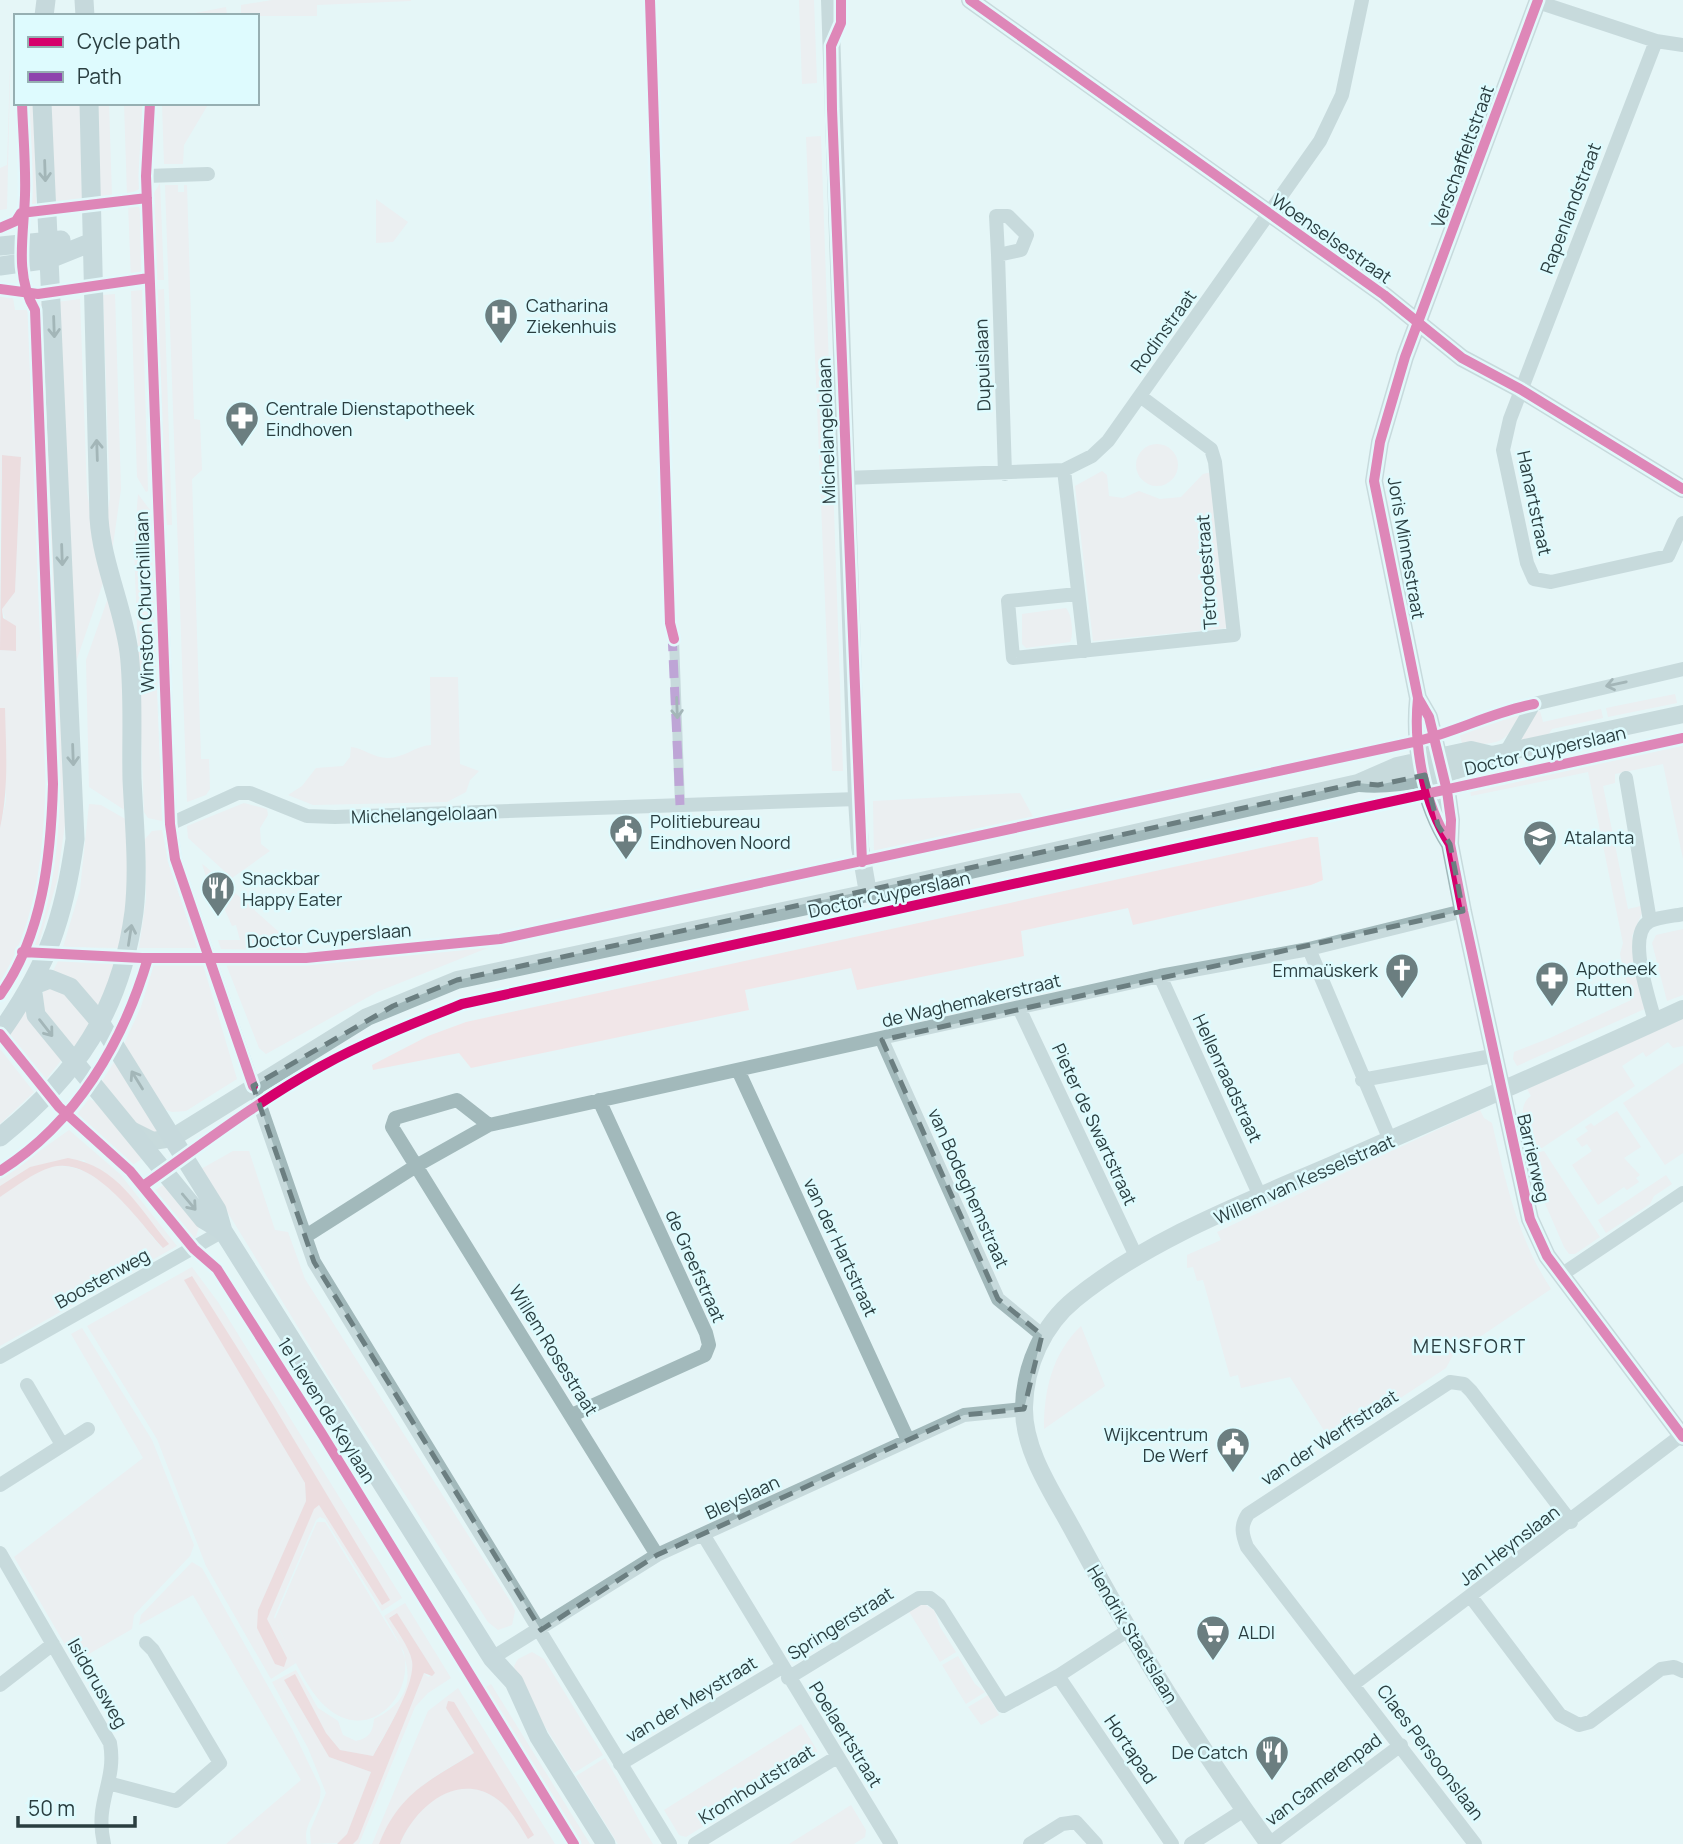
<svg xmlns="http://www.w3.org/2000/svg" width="1683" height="1844" viewBox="0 0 1683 1844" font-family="Manrope,sans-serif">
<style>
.green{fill:#f1e6e8;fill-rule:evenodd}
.water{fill:#f4bec1}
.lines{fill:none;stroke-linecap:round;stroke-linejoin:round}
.pedestrian{stroke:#a2b9bb;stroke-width:10}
.minor{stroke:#a2b9bb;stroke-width:14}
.tertiary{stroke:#a2b9bb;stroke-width:18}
.secondary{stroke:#9fb7ba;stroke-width:19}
.quiet{stroke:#8e44ad;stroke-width:9;stroke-dasharray:18 9;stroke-linecap:butt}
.cycleway-casing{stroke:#defbfe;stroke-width:15}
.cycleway{stroke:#d6006c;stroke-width:10}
.oneway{stroke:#53686b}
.oneway2{stroke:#54696b}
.marked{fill:none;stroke:#6b7e80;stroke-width:5;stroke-dasharray:14 9;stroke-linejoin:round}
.labels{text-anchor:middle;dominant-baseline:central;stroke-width:5;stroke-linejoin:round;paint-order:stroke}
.street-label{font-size:18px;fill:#2a3e40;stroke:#defbfe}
.poi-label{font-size:18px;fill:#2a3e40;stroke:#defbfe;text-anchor:start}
.neighbourhood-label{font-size:19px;letter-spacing:2px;fill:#2a3e40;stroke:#defbfe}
</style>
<rect width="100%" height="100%" fill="#e5f5f7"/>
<!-- green -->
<path class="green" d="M12 0 7 209 0 210V168L7 165Z
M272 0H411V1L317 5V16H180L226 7 227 15 241 13V5Z
M799 0H814L817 83 802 84Z
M26 103H35L36 208 30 202Z
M50 103H81L82 202 54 206Z
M96 103H109L112 197 100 199Z
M124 103H145C146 133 138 159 139 189L127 195Z
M162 103H209L184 145 183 164H164Z
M821 136 843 771H832L806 137Z
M160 183 164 280H157L154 193Z
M165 185H178V192H184V185H187L194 419 200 420 202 470 192 479 201 759H209L210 789 206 795 187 802Z
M376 199 408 222 393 242 376 243Z
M128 203H136L140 209 141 272 131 278Z
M164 289 172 525H167L164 503 157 290Z
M142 290 148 491 146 492 137 477 131 291Z
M115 294 121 489 111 559 104 533 110 498 103 295Z
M0 297 13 298 15 310H31L49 799C47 864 36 933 0 988V828L6 801 5 708H0V650L16 651 2 609 15 592 21 457 2 455 0 509Z
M80 299 87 493 104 580 76 662 57 302Z
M42 304 66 817 57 881 38 946 30 942 48 883 56 807 37 305Z
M1136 465a21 21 0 1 1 42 0a21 21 0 1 1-42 0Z
M1102 471 1107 475 1109 496 1123 498 1139 491 1160 499 1181 497 1203 474 1212 472 1227 628 1093 641 1075 486Z
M138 494 150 510 162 821 148 818 144 812 134 546Z
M108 598 122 652 126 811 89 787 86 660Z
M1066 608C1072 615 1074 634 1070 642L1026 648 1022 644V614Z
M430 677H458L460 764 479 771 470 780 466 792 447 802 313 805 288 795 302 786 316 768 343 766 350 757 351 747C364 748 373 758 388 758 404 758 415 746 431 745Z
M1675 694 1677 703 1608 717 1606 708Z
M1601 709 1603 718 1552 729 1546 738 1519 742 1536 712 1540 711 1543 722Z
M1517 710 1523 712C1501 749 1502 740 1463 747L1459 732 1488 718Z
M1683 740V859L1663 764 1615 774V783L1603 786 1628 909 1641 906 1642 913 1632 936 1649 1007 1517 1066 1513 1059 1514 1052 1550 1038 1631 1000 1620 954 1623 943 1588 772 1471 796 1470 789Z
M1020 793 1036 822 874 857 873 801Z
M244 803 267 809 268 815 260 828 261 844 270 851 232 878 188 838 187 826Z
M89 804 101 805 127 820 130 882 121 948 63 947 80 890Z
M162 830 169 865 197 948H139L146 899 145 839 152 831Z
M1311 837H1318L1323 880 1311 885 1133 925 1128 908 1021 931 1024 956 857 990 851 968 745 990 749 1010 471 1068 459 1053 373 1070 372 1065 428 1036 466 1022Z
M202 864 205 866 299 950 221 949 218 940H240L236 925 232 926 221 901 214 902Z
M1683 929V995L1667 1001 1652 943 1656 935Z
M500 943 377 992 266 1054 259 1048 226 964H320Z
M59 959 117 960 98 1009 53 971Z
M155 961 203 965 237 1079 186 1111 172 1112 164 1109 123 1046 141 1007Z
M45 988H59L92 1024 73 1049C56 1031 32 1015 45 988Z
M26 1010 63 1058 44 1082 7 1038Z
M1683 1016V1046L1673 1048 1668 1042 1646 1057 1643 1052 1622 1066 1635 1086 1542 1148 1532 1150C1528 1133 1514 1107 1531 1096L1527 1089Z
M0 1049 34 1092 0 1124Z
M115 1061 160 1135 141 1129 102 1081Z
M1683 1063V1153L1665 1165 1623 1103Z
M89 1099 98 1103 143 1158 134 1164H128L75 1117Z
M1480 1110 1484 1118 1492 1123C1506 1183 1517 1237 1551 1289L1453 1355 1446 1368 1332 1443 1290 1377 1241 1388 1238 1375 1230 1377 1203 1280 1197 1281 1193 1267 1187 1268V1255L1221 1240 1217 1232Z
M1617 1111 1641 1147 1624 1158 1640 1175 1636 1178 1639 1182 1627 1190 1624 1187 1598 1205 1572 1165 1592 1151 1587 1144 1582 1147 1576 1139 1588 1131 1585 1127 1591 1123 1594 1126Z
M69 1130 120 1174 177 1246 0 1346V1197C16 1186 37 1167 57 1166 104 1165 134 1216 162 1248L168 1244 84 1160 30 1167 0 1186V1179Z
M233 1151H249L275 1230 288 1232 305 1279 512 1604 515 1611 512 1625 498 1630 488 1622 333 1384 201 1169Z
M1544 1151 1600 1237 1575 1254H1569L1564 1247 1544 1201 1533 1154Z
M1666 1175 1672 1184 1654 1196 1650 1204 1606 1233 1598 1220Z
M165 1184 199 1227 195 1239 189 1238 152 1192Z
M192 1267 218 1302 402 1598 382 1611 325 1519 320 1517 316 1520 274 1617 275 1619 317 1522H325L404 1652C414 1701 365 1744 325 1706 303 1685 290 1648 275 1621L296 1663 271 1679 206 1566 157 1439 87 1326ZM191 1276 272 1403 389 1600 383 1604 319 1505 314 1508 266 1619 258 1610 306 1501 305 1483 185 1280Z
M1081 1326 1105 1386 1044 1429C1044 1390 1052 1354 1081 1326Z
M82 1328 152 1440 194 1545 190 1556 134 1615 132 1629 75 1662 14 1557 143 1458 71 1334Z
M192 1562 202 1568 293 1731 320 1787C324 1809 301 1822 307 1844H226L301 1780 193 1595 139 1625 141 1615Z
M405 1603 451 1678 428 1693 415 1707 359 1844H353L358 1839 424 1673 428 1677 435 1673 397 1613 389 1617C396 1631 409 1646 412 1660 417 1684 384 1734 373 1756L340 1750 326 1733 295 1675 284 1680 329 1757 371 1772 347 1834 339 1843 311 1844 310 1831 326 1793 308 1748 272 1682 296 1670 318 1708 338 1721 343 1735 356 1741C369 1738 373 1732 374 1719 427 1693 407 1654 384 1616Z
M922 1603 934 1610 940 1627 956 1652 940 1662 908 1610Z
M532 1652 544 1659 603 1755 574 1773 518 1683 514 1666 518 1659Z
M958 1656 975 1684 985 1692 966 1704 942 1665Z
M491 1684 590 1844H580L484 1688Z
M458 1688 555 1844H400C414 1809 454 1772 494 1797 510 1807 518 1823 528 1839L448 1701 446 1708 474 1753C431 1778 398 1795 379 1844H372L428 1711Z
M988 1695 999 1715 981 1725 968 1707Z
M801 1724 817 1750 816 1756 686 1837 679 1835 664 1810Z
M605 1758C623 1787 635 1815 653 1844H618L576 1776Z
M851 1805 866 1830 865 1837 854 1844H789Z"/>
<!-- water -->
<path class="water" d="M2 455 21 457 15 592 2 609 3 618 16 626V651L0 650Z
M0 708H5C6 749 9 789 0 828Z
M68 1158C118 1166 138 1207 169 1244L163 1248C138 1221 95 1156 52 1167 32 1173 17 1186 0 1197V1186L30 1167Z
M192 1276 272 1403 390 1600 382 1605 319 1505 314 1509 267 1619 287 1658 284 1667 275 1664 257 1628 258 1610 306 1501 305 1483 184 1280Z
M397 1613 435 1673 432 1676 424 1673 358 1839 353 1844H337L347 1834 371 1772 329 1757 284 1680 295 1674 326 1733 340 1750 373 1756C385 1734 416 1684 412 1661 409 1646 396 1630 389 1618Z
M448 1701 454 1702 534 1835 528 1839C518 1823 510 1807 494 1797 455 1772 414 1809 400 1844H379C399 1793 430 1780 474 1753L446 1708Z"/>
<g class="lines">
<!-- pedestrian -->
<path class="pedestrian" d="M650 0 670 623 674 639 680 805"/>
<!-- minor -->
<path class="minor" d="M1538 2 1656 41 1683 45
M1656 41 1510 419 1503 450 1527 563 1534 579 1551 582 1668 556 1683 523
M208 174 146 176 170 824 175 859 314 1262 670 1844
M996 216H1008L1027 235 1021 250 998 255Z
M998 255 1005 474
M1064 470 1085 651
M845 478 1064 470 1092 456 1108 441 1320 141 1342 95 1362 0
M1077 594 1008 601 1013 658 1234 635 1215 462 1211 449 1140 396
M1506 752 1534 704 1683 669
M1626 778 1650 921
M170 824 238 793H250L307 816 335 817 857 799
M1309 949 1390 1140
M1160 976 1260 1196
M1019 1008 1136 1256
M1655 1022C1650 1000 1625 934 1650 921 1659 917 1673 916 1683 914
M882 1040 998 1299 1042 1335
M738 1070 908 1440
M1362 1080 1492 1056
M489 1125 457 1100 395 1118 392 1127 657 1555
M306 1236 416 1166 489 1125 1160 976 1309 949 1463 911
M1561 1275 1683 1193
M0 1357 223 1231
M27 1385 61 1443
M572 1415 705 1355 709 1345 706 1333 599 1100
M0 1485 88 1429
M704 1536 891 1844
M0 1553 110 1743C117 1782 94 1801 104 1844
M1471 1597 1560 1715 1579 1725 1590 1722 1661 1669 1674 1667 1683 1671
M492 1658 657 1555 964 1415 1024 1409
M1058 1676 1172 1844
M788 1678 919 1598H930L939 1605 1003 1706 1058 1676 1127 1631
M1355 1683 1683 1434
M0 1685 53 1644
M620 1764 782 1667
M108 1783 176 1801 220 1763 153 1650 146 1643
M695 1844 837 1757
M1030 1844 1062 1824 1076 1822 1096 1844
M1191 1844 1244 1810
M1269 1844 1401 1745
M1475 1844 1247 1547C1242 1534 1240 1526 1248 1514L1450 1382 1464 1384 1471 1391 1571 1522"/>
<!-- tertiary -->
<path class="tertiary" d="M830 0 857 799 860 847 868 893
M970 0 1384 295 1462 358 1520 389 1683 489
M1538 0 1405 357 1380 442 1374 481 1418 698 1429 717 1447 791 1451 820 1450 844 1463 911 1530 1219 1547 1256 1683 1437
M1418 698C1413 745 1424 804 1450 844
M1360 783C1395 787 1462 773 1492 755L1683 714
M131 1130 153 1141 172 1138 367 1017 457 980 868 893 1358 783 1397 766 1471 750 1492 755
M1269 1844C1197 1745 1133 1642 1075 1534 1055 1496 1023 1452 1024 1407 1025 1365 1043 1325 1075 1299 1149 1239 1244 1203 1330 1166 1448 1114 1566 1063 1683 1009"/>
<!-- secondary -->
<path class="secondary" d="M84 0 85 16
M44 16 46 0
M0 246 61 240
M0 266 50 259 92 242
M32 986 50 979 70 987 100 1022 217 1210 223 1231 492 1658 514 1682 539 1737 606 1844
M32 986 36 1015 203 1219 223 1231
M0 1033C47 967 64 919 75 839L42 103
M0 1137C76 1076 121 1011 134 912 139 868 134 823 132 779 131 738 134 693 129 652 123 607 102 564 99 518L89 103"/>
<!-- quiet -->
<path class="quiet" d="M672 633 680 805"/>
<!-- cycleway casing -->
<g class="cycleway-casing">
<path id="cycleway" d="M650 0 670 623 674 639
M841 0V23L831 46 832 109 862 862
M970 0 1384 295 1462 358 1520 389 1683 489
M1538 0 1405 357 1380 442 1374 481 1418 698 1429 717 1447 791 1451 820 1450 844 1463 911 1530 1219 1547 1256 1683 1437
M150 103 146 176 170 824 175 859 253 1086
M0 228 16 221 21 213 147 198
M0 289 38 294 149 278
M1418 698C1413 745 1424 804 1450 844
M22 952 142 958H306L500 939 1418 741C1458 731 1493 712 1534 704
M0 995C43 935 51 856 53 784L35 310C14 275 24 233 25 195 26 165 23 134 22 103
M0 1034 59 1107 130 1171 194 1249 217 1269 322 1434 574 1844
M0 1171C76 1123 123 1043 148 958
M143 1186C201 1145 258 1101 320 1067 365 1042 414 1023 462 1004L1683 738"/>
</g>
<!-- cycleway -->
<use href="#cycleway" class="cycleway"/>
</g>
<!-- one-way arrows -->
<defs><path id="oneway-shaft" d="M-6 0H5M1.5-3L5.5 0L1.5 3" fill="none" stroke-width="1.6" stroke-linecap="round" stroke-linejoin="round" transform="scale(1.75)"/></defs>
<g class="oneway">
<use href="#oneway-shaft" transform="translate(45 171) rotate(88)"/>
<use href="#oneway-shaft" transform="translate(54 327) rotate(88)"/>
<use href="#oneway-shaft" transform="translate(97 450) rotate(-92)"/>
<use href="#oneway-shaft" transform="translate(62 555) rotate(88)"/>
<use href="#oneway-shaft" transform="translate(73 755) rotate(88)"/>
<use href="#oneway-shaft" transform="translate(130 935) rotate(-81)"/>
<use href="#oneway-shaft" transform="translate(46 1028) rotate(52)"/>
<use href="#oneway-shaft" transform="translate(137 1080) rotate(-122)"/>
<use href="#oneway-shaft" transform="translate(189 1202) rotate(50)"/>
</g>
<g class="oneway2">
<use href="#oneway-shaft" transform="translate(1616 684) rotate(168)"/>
<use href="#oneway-shaft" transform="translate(677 708) rotate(88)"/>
</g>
<!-- marked area -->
<path d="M0 0H1683V1844H0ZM1425 775 1438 825 1450 844 1463 911 882 1040 998 1299 1042 1335 1024 1409 964 1415 908 1440 657 1555 541 1630 314 1262 253 1086 393 1006 457 980 1358 783 1378 785Z" fill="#e5f5f7" fill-opacity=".55" fill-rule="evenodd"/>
<path class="marked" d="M1425 775 1438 825 1450 844 1463 911 882 1040 998 1299 1042 1335 1024 1409 964 1415 908 1440 657 1555 541 1630 314 1262 253 1086 393 1006 457 980 1358 783 1378 785Z"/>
<!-- icons -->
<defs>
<g id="hospital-pin" transform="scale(1.75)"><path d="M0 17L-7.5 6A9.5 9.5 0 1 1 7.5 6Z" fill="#6b7e80" stroke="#defbfe"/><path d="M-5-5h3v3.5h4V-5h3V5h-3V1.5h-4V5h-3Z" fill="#fff"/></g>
<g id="pharmacy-pin" transform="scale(1.75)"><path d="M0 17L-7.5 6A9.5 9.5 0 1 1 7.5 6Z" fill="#6b7e80" stroke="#defbfe"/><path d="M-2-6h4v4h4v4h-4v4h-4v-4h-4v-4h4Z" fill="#fff"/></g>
<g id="civic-pin" transform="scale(1.75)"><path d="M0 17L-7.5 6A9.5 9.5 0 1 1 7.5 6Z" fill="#6b7e80" stroke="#defbfe"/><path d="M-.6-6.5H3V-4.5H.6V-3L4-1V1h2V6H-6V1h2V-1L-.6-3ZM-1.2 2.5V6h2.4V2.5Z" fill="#fff"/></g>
<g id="school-pin" transform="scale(1.75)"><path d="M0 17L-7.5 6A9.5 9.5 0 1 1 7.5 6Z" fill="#6b7e80" stroke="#defbfe"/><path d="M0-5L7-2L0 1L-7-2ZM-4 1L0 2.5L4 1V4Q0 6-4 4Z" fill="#fff"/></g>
<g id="restaurant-pin" transform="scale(1.75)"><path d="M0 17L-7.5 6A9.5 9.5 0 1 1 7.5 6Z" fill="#6b7e80" stroke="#defbfe"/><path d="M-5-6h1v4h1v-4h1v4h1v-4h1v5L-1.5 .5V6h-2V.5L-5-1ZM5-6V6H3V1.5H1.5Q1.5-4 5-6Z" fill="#fff"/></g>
<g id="church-pin" transform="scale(1.75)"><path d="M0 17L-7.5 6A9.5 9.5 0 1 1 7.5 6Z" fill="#6b7e80" stroke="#defbfe"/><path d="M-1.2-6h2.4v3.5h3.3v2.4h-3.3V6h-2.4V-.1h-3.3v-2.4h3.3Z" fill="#fff"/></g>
<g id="supermarket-pin" transform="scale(1.75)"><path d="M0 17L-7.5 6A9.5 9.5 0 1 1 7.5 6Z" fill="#6b7e80" stroke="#defbfe"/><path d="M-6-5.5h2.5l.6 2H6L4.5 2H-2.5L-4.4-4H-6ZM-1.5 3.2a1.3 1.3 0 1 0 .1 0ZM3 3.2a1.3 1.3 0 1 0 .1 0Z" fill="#fff"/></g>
</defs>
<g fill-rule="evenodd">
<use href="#hospital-pin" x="501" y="315"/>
<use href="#pharmacy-pin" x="242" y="418"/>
<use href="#civic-pin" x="626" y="831"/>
<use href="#school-pin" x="1540" y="837"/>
<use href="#restaurant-pin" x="218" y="888"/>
<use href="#church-pin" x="1402" y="970"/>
<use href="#pharmacy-pin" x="1552" y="978"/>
<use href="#civic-pin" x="1233" y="1444"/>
<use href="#supermarket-pin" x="1213" y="1632"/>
<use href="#restaurant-pin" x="1272" y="1752"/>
</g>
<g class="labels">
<!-- street labels -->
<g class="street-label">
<text transform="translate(1462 156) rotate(-70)">Verschaffeltstraat</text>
<text transform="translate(1570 208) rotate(-69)">Rapenlandstraat</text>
<text transform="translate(1332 238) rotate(35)">Woenselsestraat</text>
<text transform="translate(1163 331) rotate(-54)">Rodinstraat</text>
<text transform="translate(982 365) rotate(-92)">Dupuislaan</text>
<text transform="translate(826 431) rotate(-92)">Michelangelolaan</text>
<text transform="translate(1535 503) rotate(78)">Hanartstraat</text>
<text transform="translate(1407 548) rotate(80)">Joris Minnestraat</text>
<text transform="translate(1206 572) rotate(-94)">Tetrodestraat</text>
<text transform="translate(144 602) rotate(-92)">Winston Churchilllaan</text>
<text transform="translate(1545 750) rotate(-13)">Doctor Cuyperslaan</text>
<text transform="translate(424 814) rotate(-2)">Michelangelolaan</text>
<text transform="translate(889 894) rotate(-12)">Doctor Cuyperslaan</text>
<text transform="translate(329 935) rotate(-4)">Doctor Cuyperslaan</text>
<text transform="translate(971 1000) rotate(-13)">de Waghemakerstraat</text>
<text transform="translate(1228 1078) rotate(65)">Hellenraadstraat</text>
<text transform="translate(1095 1124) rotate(65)">Pieter de Swartstraat</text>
<text transform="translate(1534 1158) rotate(77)">Barrierweg</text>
<text transform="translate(1304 1179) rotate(-24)">Willem van Kesselstraat</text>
<text transform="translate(969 1188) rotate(66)">van Bodeghemstraat</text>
<text transform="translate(841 1247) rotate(65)">van der Hartstraat</text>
<text transform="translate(696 1266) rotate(66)">de Greefstraat</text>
<text transform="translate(102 1278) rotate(-29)">Boostenweg</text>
<text transform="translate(554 1350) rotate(58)">Willem Rosestraat</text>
<text transform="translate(327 1410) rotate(58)">1e Lieven de Keylaan</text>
<text transform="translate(1329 1437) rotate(-33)">van der Werffstraat</text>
<text transform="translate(742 1497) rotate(-25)">Bleyslaan</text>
<text transform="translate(1509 1545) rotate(-37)">Jan Heynslaan</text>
<text transform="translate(840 1623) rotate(-32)">Springerstraat</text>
<text transform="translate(1133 1634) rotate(59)">Hendrik Staetslaan</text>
<text transform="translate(98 1683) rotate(60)">Isidorusweg</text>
<text transform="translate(691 1699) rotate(-31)">van der Meystraat</text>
<text transform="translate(846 1734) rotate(58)">Poelaertstraat</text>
<text transform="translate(1131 1749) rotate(56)">Hortapad</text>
<text transform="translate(1431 1752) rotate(53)">Claes Persoonslaan</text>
<text transform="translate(1323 1779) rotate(-37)">van Gamerenpad</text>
<text transform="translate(756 1784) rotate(-32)">Kromhoutstraat</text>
</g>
<!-- poi labels -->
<g class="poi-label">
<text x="526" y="305">Catharina<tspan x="526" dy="21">Ziekenhuis</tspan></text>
<text x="266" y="408">Centrale Dienstapotheek<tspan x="266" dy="21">Eindhoven</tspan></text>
<text x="650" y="821">Politiebureau<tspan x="650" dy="21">Eindhoven Noord</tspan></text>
<text x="1564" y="837">Atalanta</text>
<text x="242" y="878">Snackbar<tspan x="242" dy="21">Happy Eater</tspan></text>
<text x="1576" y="968">Apotheek<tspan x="1576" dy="21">Rutten</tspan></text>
<text x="1378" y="970" text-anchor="end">Emmaüskerk</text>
<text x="1208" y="1434" text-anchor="end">Wijkcentrum<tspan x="1208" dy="21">De Werf</tspan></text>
<text x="1238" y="1632">ALDI</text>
<text x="1248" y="1752" text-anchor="end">De Catch</text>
</g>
<!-- neighbourhood labels -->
<g class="neighbourhood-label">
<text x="1470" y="1346">MENSFORT</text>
</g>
</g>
<!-- legend -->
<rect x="14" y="14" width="245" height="91" fill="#defbfe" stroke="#96afb2" stroke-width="2"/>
<rect x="28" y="37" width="35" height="10" fill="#d6006c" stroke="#96afb2" stroke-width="2"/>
<text x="77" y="49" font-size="21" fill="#2a3e40">Cycle path</text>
<rect x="28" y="72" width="35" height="10" fill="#8e44ad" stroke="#96afb2" stroke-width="2"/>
<text x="77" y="84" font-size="21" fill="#2a3e40">Path</text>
<!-- scale -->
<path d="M18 1816v10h117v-10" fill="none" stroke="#2a3e40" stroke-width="3.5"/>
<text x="28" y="1816" font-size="21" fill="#2a3e40" stroke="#defbfe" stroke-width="5" paint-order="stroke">50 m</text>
</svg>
